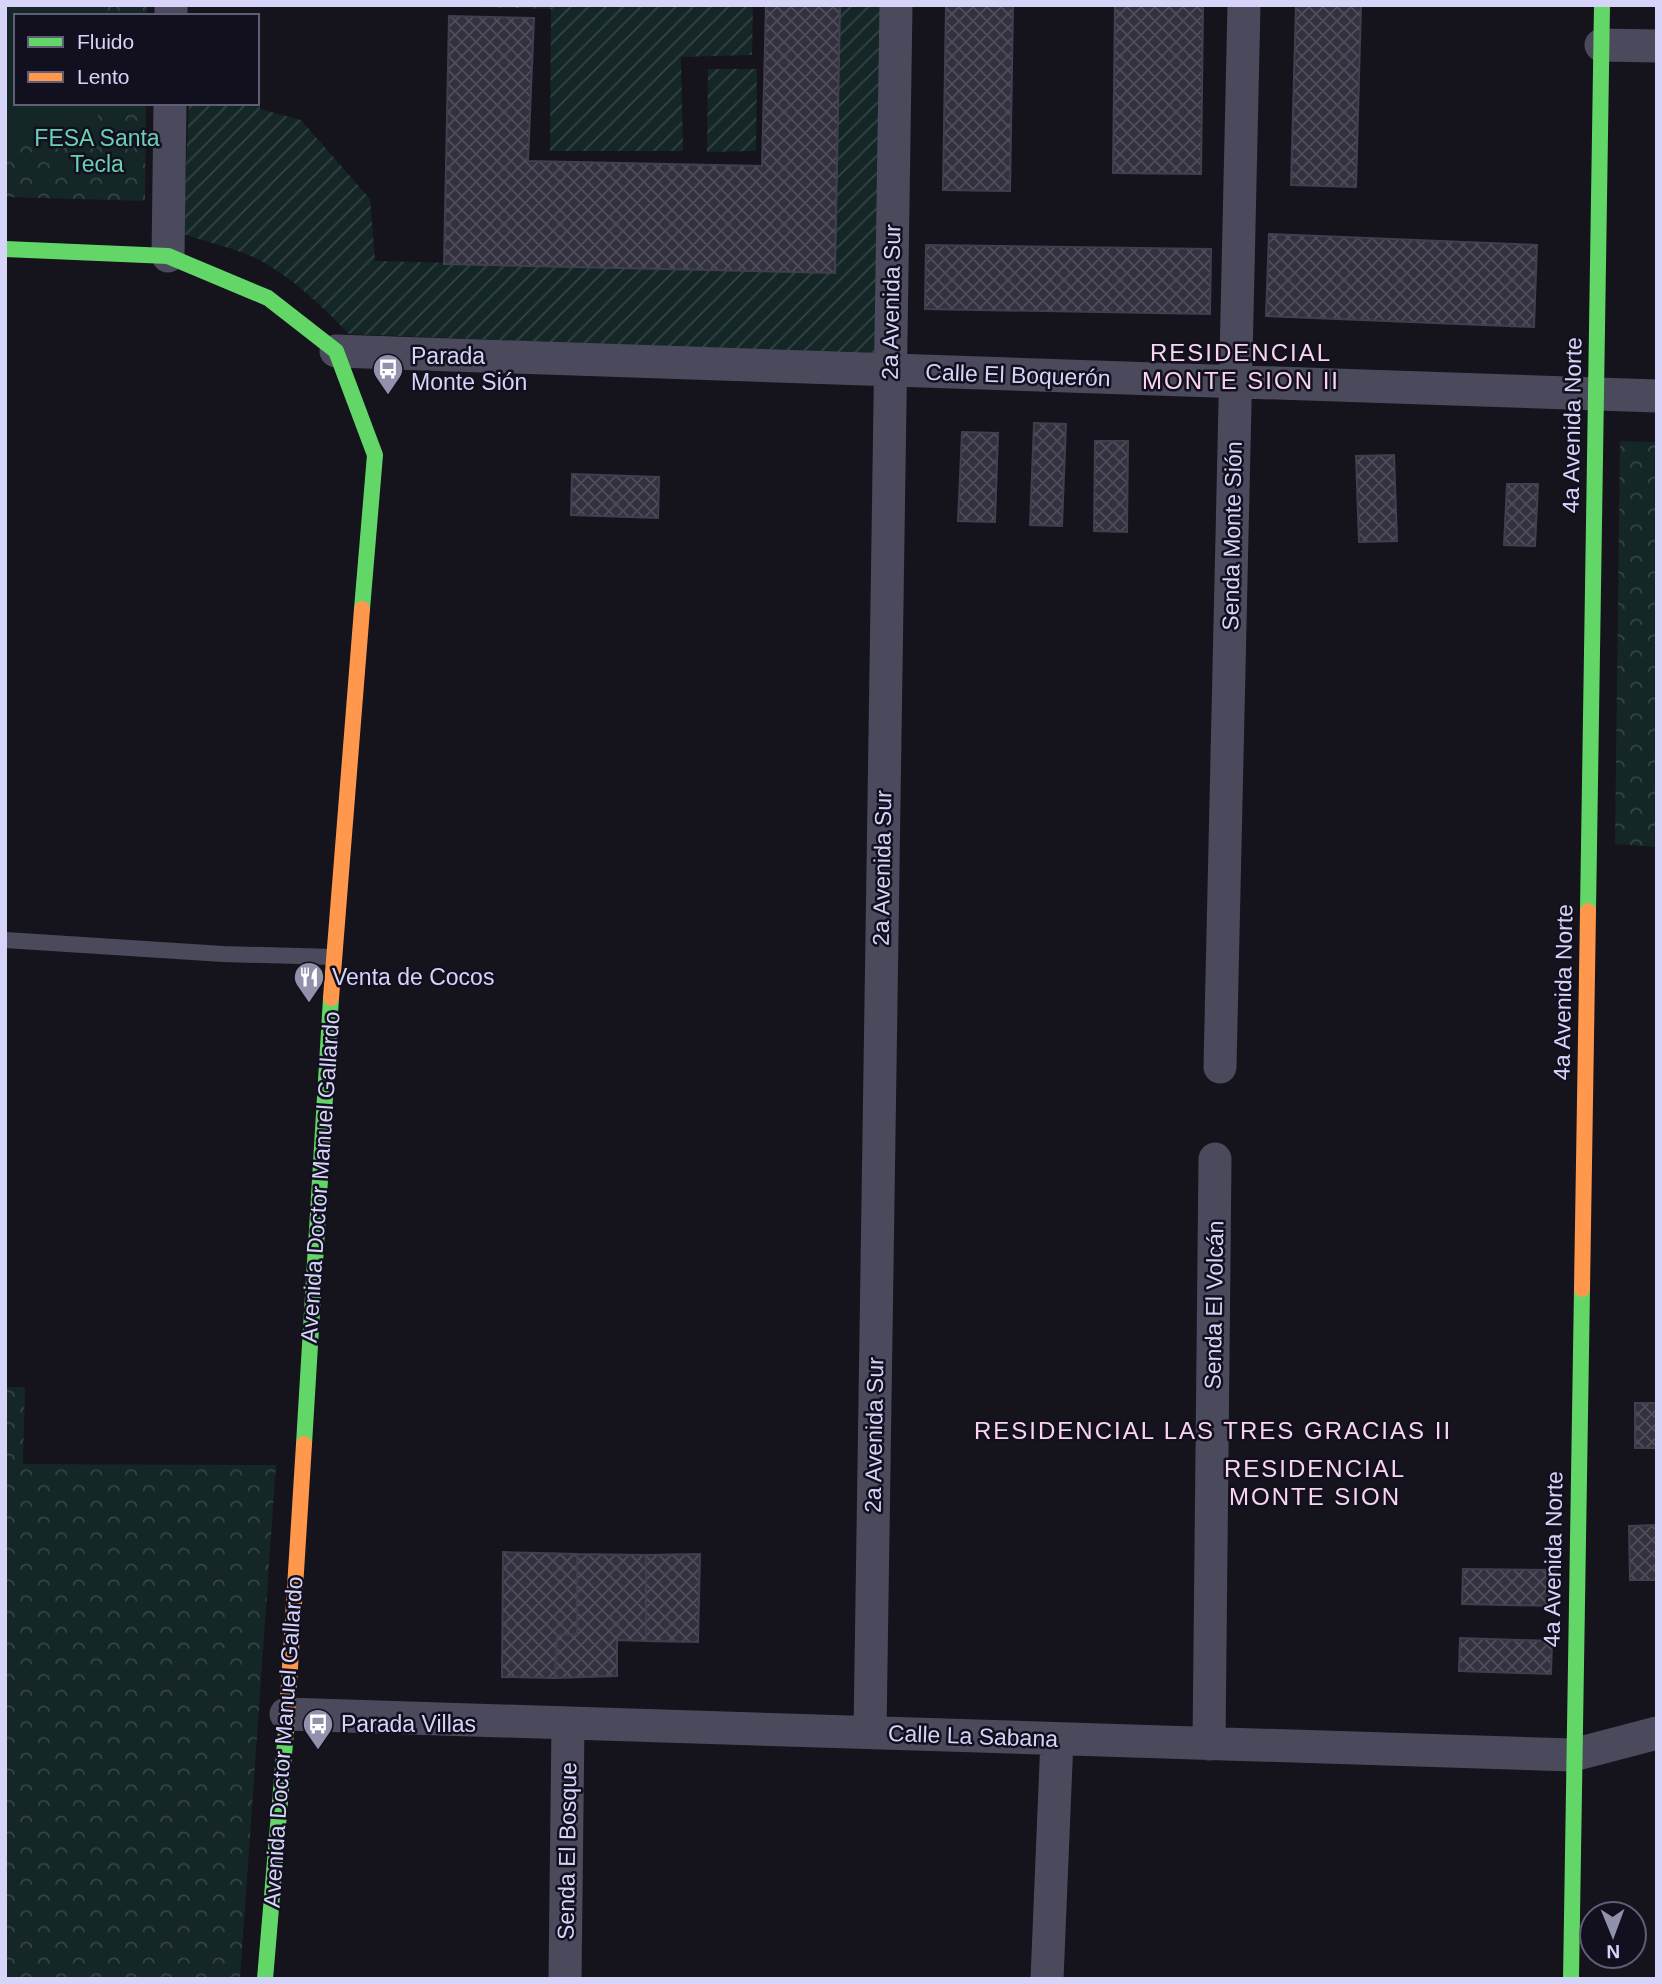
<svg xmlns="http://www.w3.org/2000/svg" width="1662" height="1984" viewBox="0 0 1662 1984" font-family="Helvetica,sans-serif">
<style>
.forest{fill:url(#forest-crowns)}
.garden{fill:url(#garden-furrows)}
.pitch{fill:#142626}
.building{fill:url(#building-cross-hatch);stroke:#413f4f;stroke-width:2}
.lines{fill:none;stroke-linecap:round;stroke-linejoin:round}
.lane{stroke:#4a4a5c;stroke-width:16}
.street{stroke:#4a4a5c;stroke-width:33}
.fast{stroke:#63d668;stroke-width:16}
.slow{stroke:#ff974d;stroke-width:16}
.labels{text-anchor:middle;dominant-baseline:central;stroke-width:5;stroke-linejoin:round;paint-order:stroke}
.park-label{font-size:23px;fill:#69d0b1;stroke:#12101f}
.street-label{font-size:23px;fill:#d6d4f9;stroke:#12101f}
.poi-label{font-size:23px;fill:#d6d4f9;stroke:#12101f;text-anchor:start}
.neighbourhood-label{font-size:24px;letter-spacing:2px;fill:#fad5ee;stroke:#12101f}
</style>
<defs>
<pattern id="forest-crowns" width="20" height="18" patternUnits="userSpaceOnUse" patternTransform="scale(1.75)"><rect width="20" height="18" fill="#142626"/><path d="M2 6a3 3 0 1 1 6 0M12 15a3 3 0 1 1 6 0" fill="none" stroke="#354546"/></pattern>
<pattern id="garden-furrows" width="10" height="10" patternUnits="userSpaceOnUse" patternTransform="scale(1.75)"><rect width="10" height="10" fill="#142626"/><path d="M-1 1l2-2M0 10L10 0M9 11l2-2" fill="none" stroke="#354546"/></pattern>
<pattern id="building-cross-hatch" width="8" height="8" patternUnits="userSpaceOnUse" patternTransform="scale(1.75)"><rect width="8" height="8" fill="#33313e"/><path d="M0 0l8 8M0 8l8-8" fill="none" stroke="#504e5b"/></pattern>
</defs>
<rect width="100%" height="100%" fill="#15141c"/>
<!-- forest -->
<path class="forest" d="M5 5H148L147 16H16V103H146L145 201 5 197Z
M1620 441 1657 442V847L1615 844Z
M5 1387H25L23 1464 276 1465 240 1979H5Z"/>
<!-- garden -->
<path class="garden" d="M405 5H753L752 55 681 57 683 151H550L551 9Z
M840 5H885L876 355 349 334C320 304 285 270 246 254 225 246 204 241 183 234L189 103H257L258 57 260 109 301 120 370 199 375 261 835 273Z
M708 69H757L756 151 707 152Z"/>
<!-- pitch -->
<path class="pitch" d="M5 5H99V16H16V103H98V140L5 138Z"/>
<!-- building -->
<path class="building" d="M766 5H840L835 273 444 264 449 16 534 18 528 161 762 166Z
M946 5H1013L1010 191 943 190Z
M1115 5H1203L1201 174 1113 173Z
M1296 5H1361L1356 187 1291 185Z
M1269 234 1537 245 1534 327 1266 316Z
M926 245 1211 249 1210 314 925 309Z
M1034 423 1066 424 1062 526 1030 525Z
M962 432 998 433 995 522 958 521Z
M1095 441H1128L1127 532 1094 531Z
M1394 455 1397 541 1359 542 1356 456Z
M572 474 659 477 658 518 571 515Z
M1507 484H1538L1535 546 1504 545Z
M1635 1403H1657V1448H1635Z
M1657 1525V1580H1630L1629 1526Z
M503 1552 577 1554V1634L557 1635 555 1678 502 1677Z
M577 1554 646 1555V1641L617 1640V1676L555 1678 557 1635 577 1634Z
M700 1554 698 1642 646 1641V1555Z
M1463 1569 1556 1570 1555 1606 1462 1604Z
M1460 1638 1552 1641 1551 1674 1459 1671Z"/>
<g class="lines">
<!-- lane -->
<path class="lane" d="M5 940 223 954 334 957"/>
<!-- street -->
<path class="street" d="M171 16V5
M1601 45 1657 46
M168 256 170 103
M336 351 1657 396
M1220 1067 1244 5
M286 1714 1573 1755 1657 1733
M870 1732 896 5
M1209 1744 1215 1159
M565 1979 568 1723
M1047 1979 1057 1739"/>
<!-- fast -->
<path class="fast" d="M5 249 168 256 268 298 336 351 375 455 362 609
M1588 911 1602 5
M304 1444 331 998
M265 1979 286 1731
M1571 1979 1582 1289"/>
<!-- slow -->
<path class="slow" d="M331 998 362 609
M1582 1289 1588 911
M286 1731 304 1444"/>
</g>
<!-- icons -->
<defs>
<g id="bus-pin" transform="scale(1.575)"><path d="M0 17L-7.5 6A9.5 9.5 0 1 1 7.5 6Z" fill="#9291ac" stroke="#12101f"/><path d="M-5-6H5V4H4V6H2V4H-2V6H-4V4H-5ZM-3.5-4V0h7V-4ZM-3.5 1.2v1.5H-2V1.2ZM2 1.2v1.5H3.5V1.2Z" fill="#fff"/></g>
<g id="restaurant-pin" transform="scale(1.575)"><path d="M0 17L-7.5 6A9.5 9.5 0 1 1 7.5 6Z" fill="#9291ac" stroke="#12101f"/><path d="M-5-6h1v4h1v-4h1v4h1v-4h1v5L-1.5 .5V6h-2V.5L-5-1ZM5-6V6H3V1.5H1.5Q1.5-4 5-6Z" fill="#fff"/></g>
</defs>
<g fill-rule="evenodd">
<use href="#bus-pin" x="388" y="369"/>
<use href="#restaurant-pin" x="309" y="977"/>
<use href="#bus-pin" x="318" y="1724"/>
</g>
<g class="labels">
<!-- park labels -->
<g class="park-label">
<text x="97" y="138">FESA Santa<tspan x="97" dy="26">Tecla</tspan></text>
</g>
<!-- street labels -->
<g class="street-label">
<text transform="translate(891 302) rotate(-89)">2a Avenida Sur</text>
<text transform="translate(1018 375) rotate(2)">Calle El Boquerón</text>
<text transform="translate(1572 425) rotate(-89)">4a Avenida Norte</text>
<text transform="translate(1232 536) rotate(-89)">Senda Monte Sión</text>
<text transform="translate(882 868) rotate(-89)">2a Avenida Sur</text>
<text transform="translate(1563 992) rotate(-89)">4a Avenida Norte</text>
<text transform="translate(320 1177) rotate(-86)">Avenida Doctor Manuel Gallardo</text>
<text transform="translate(1214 1305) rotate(-89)">Senda El Volcán</text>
<text transform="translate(874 1435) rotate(-89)">2a Avenida Sur</text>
<text transform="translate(1553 1559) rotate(-89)">4a Avenida Norte</text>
<text transform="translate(973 1736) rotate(2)">Calle La Sabana</text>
<text transform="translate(283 1742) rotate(-86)">Avenida Doctor Manuel Gallardo</text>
<text transform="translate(567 1851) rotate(-89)">Senda El Bosque</text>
</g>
<!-- poi labels -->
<g class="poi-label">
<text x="411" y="356">Parada<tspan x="411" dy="26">Monte Sión</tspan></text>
<text x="332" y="977">Venta de Cocos</text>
<text x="341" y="1724">Parada Villas</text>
</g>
<!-- neighbourhood labels -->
<g class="neighbourhood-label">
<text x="1241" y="352">RESIDENCIAL<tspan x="1241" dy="28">MONTE SION II</tspan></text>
<text x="1213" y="1430">RESIDENCIAL LAS TRES GRACIAS II</text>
<text x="1315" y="1468">RESIDENCIAL<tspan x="1315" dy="28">MONTE SION</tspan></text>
</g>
</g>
<!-- border -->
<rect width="1662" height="1984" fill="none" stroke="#d6d4f9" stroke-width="14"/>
<!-- legend -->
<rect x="14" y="14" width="245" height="91" fill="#12101f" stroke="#605e76" stroke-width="2"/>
<rect x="28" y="37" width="35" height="10" fill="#63d668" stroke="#605e76" stroke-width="2"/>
<text x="77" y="49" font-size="21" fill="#d6d4f9">Fluido</text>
<rect x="28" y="72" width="35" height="10" fill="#ff974d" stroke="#605e76" stroke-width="2"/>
<text x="77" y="84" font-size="21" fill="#d6d4f9">Lento</text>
<!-- north arrow -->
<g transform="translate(1613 1935) rotate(179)"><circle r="33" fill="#12101f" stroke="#605e76" stroke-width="2"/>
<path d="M0-5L12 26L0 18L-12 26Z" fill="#9291ac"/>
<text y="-10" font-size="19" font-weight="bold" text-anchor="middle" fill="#d6d4f9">N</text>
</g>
</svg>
